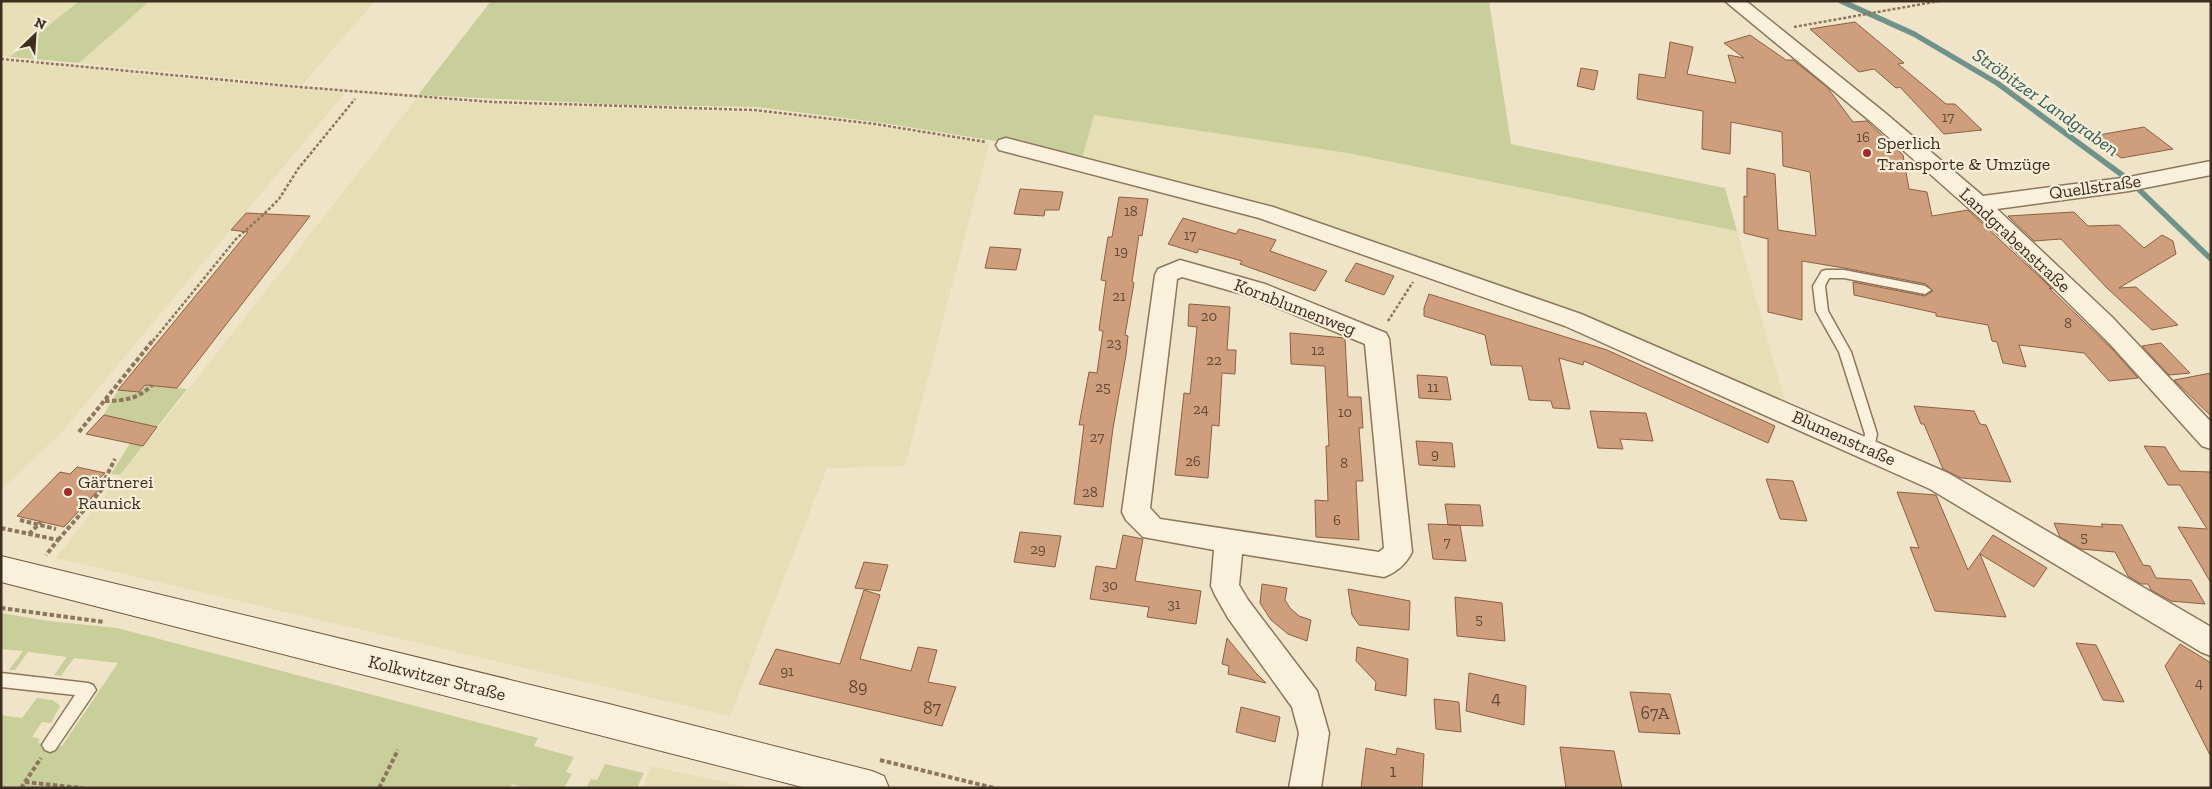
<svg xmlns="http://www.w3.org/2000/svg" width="2212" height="789" viewBox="0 0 2212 789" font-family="'Zilla Slab',serif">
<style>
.farmland{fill:#e6deb5}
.green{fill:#c9cf9b}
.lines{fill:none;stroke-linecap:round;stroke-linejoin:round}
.stream{stroke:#6f938a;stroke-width:5.5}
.building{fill:#cf9f7d;stroke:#8d5f41}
.service-casing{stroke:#8d765c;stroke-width:3}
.minor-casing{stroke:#8d765c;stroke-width:3}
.secondary-casing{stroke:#6f573f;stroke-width:2}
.path-far1{stroke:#8d765c;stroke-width:2.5;stroke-dasharray:3 2;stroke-linecap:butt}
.path{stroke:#8d765c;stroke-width:4;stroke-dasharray:4.5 2.5;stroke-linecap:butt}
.service{fill:#faf1dc;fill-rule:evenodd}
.minor{fill:#faf1dc;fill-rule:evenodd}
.secondary{fill:#faf1dc;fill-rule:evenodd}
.poi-dot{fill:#9e2a2b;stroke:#f7eed8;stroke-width:2}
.labels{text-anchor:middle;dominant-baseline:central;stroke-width:4.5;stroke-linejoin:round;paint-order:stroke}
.number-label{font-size:15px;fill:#624a37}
.poi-label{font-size:18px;fill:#3d2e20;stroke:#f7eed8;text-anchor:start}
.street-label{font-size:18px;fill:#3d2e20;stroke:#f7eed8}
.near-number-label{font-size:18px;fill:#624a37}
.water-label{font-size:19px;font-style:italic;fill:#2f5d5a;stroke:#f7eed8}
</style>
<rect width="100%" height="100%" fill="#f0e4c8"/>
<!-- farmland -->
<path class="farmland" d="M1 1H79L10 57 1 56Z
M150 1H375L302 85 79 63Z
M1 61 345 93 60 434 1 490Z
M417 98 491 104 754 112 874 126 989 144 905 466 827 468 730 716 56 558Z
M1094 115 1347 153 1737 231 1786 405 1425 260 1082 159Z
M651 766 751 788H642Z"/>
<!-- green -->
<path class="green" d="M79 1H150L79 63 10 57Z
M491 1H1489L1511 144 1725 188 1737 231 1347 153 1094 115 1082 159 1001 142 876 122 756 107 627 105 418 95Z
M145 385 187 389 157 427 103 416 118 390 139 392Z
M130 443 143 446 120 475 111 474Z
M1 613 49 621 117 628 538 738 534 746 574 757 566 772 572 774 564 788H526L512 784 510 788H1V715L22 718 37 698 53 700 60 706 51 723 42 722 32 737 40 739 38 743 62 746 118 663 74 658 61 676 54 675 67 657 28 652 15 670H9L23 651 1 649Z
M605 764 644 773 637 788H586L591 779 597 780Z"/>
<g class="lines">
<!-- stream -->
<path class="stream" d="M1841 1 1914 34 1997 83 2129 180 2211 259"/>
</g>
<!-- building -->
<path class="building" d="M1855 22 1904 63 1898 64 1946 104H1955L1982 130 1944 134 1900 87 1896 88 1874 69 1859 72 1810 29Z
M1750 35 1786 60H1793L1827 87 1853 122 1867 121 1903 155 1909 189 1927 192 1932 216 1968 210 2045 282 2052 289 2049 288 2113 350 2138 378 2109 381 2084 353 2019 345 2026 367 2003 363 1997 342 1992 341 1988 325 1936 316V313L1854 295 1853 282 1925 296 1933 291 1926 284 1844 268 1802 261V320L1768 312V239L1744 233V196L1747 197V168L1775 174 1778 230 1816 236 1810 172 1783 166 1782 132 1731 122 1730 154 1702 149 1703 111 1637 99 1639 74 1665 78 1670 42 1693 47 1687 74 1736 83 1728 55 1744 58 1724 43Z
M1581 68 1598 71 1594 90 1577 86Z
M2144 127 2173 149 2121 158 2093 136Z
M1020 189 1063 192 1059 210H1045L1044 216 1014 214Z
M1119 197 1148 199 1142 236 1139 235 1132 282 1134 283 1125 335 1128 336 1126 355 1113 428 1103 507 1074 504 1084 425H1079L1089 372 1097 373 1103 331 1099 330 1106 281 1101 280 1108 237H1112Z
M2074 212 2088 226 2119 225 2144 248 2162 235 2173 241 2176 254 2119 288 2136 287 2178 325 2152 330 2106 287 2061 239 2034 241 2008 216Z
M246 213 310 216 177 388 145 385 139 392 118 390 248 232 231 230Z
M1183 218 1236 234 1239 229 1276 240 1270 251 1327 271 1315 291 1240 264 1242 261 1199 249 1197 253 1168 244Z
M990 247 1021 249 1016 270 985 268Z
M1356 263 1394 276 1384 295 1345 281Z
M1429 294 1607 350 1775 426 1768 443 1584 361 1583 365 1559 358 1570 409 1553 408 1551 401 1529 400 1522 366 1491 365 1485 335 1424 316V308Z
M1189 304 1230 307 1227 350H1236L1235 374 1222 373 1219 426 1212 425 1208 478 1175 475 1184 393 1190 394 1197 327 1188 326Z
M1290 333 1345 338 1348 397H1361L1363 428H1359L1363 481H1356L1359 540 1316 537 1315 500 1328 501 1326 446H1329L1325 366 1291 364Z
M2161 343 2190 373 2169 375 2142 346Z
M2211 373V416L2174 380Z
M1417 375 1447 377 1451 400 1419 398Z
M1914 406 1974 411 1980 424 1986 425 2011 482 1961 478 1943 469 1924 424H1921Z
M1590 411 1646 413 1653 441 1620 439 1623 449 1598 448Z
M104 415 157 427 143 446 86 434Z
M1416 441 1452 443 1455 467 1419 465Z
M2144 446 2165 447 2180 471 2211 472V583L2178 527 2207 529 2180 485H2168Z
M77 467 105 473 98 480 106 482 64 527 17 516 60 472 70 474Z
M1766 479 1793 481 1807 521 1780 519Z
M1897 492 1936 495 1968 570 1993 535 2047 568 2034 587 1980 554 2006 617 1935 611 1910 547 1919 548Z
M1445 504 1480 505 1483 526 1448 525Z
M2054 523 2103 527 2101 524 2122 525 2143 565 2150 566 2156 578 2191 580 2205 604 2171 601 2151 590 2148 584H2141L2128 576 2115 552 2081 549 2060 537Z
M1428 524 1460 525 1466 561 1433 559Z
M1020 532 1061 536 1055 567 1014 562Z
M1123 535 1143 539 1135 581 1201 591 1196 624 1147 617 1149 607 1090 599 1096 566 1116 569Z
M864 562 888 565 880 591 855 588Z
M1262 584 1287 588 1285 600 1290 608 1299 616 1311 620 1307 641 1288 634 1271 620 1260 603Z
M1348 589 1410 601 1409 630 1359 625 1352 615Z
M864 590 880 595 860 659 911 671 918 647 937 650 928 682 956 687 942 726 759 684 776 649 840 664Z
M1455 597 1502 603 1505 641 1457 636Z
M1227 638 1256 673 1266 683 1228 674 1229 666 1222 664Z
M2076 643 2096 645 2124 702 2103 700Z
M2180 644 2211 663V757L2165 666Z
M1357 647 1408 659 1406 696 1375 690 1376 682 1356 661Z
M1469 673 1526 686 1524 725 1466 711Z
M1630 692 1670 694 1680 734 1639 732Z
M1434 699 1459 702 1461 732 1436 729Z
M1241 707 1280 717 1275 742 1236 732Z
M1560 747 1614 751 1622 788H1566Z
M1366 748 1396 755 1397 748 1424 754 1422 788H1361Z"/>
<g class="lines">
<!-- service casing -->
<g class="service-casing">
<path id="service" d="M1826 270H1844L1925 286 1931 290 1925 294 1844 278H1829L1825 286 1828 311 1851 352 1877 434 1873 453H1863L1862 449 1865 434 1839 352 1816 311 1813 286 1822 271Z
M1 673 88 683 93 685 96 690 55 750 50 752 45 750 42 745 45 740 75 695 1 687Z"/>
</g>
<!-- minor casing -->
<g class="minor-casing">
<path id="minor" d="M1725 1H1746L1884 112 1983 196 2129 177 2211 161V175L2129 191 1997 209 2112 317 2211 422V449L2202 446 2109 343 2008 243 1870 121Z
M1006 138 1273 207 1581 314 1948 473 2211 627V656L2201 652 1930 489 1565 326 1259 218 999 150 996 145 999 140Z
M1180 260 1265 284 1386 333 1389 339 1412 552C1406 564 1397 572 1384 577L1242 554 1239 585 1248 600 1317 691 1329 733 1321 788H1289L1299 733 1292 707 1228 618 1215 595 1211 586 1214 550 1143 537 1126 520 1122 512 1155 275 1158 269ZM1182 277 1249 296 1365 344 1384 548 1379 552 1160 519 1150 508 1177 279Z"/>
</g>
<!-- secondary casing -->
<g class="secondary-casing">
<path id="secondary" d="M1 556 609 704 872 771 884 776 889 788H806L1 582Z"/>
</g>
<!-- path-far1 -->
<path class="path-far1" d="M1794 27 1939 1
M1 59 299 87 492 102 754 110 875 124 986 142
M1388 321 1413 282
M153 341 236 239 262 216 279 199 298 169 355 99"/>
<!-- path -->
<path class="path" d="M105 401C123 401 139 399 152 385
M79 432 154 339
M20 520 56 529
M1 528 58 540 46 555
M29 534 41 522
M58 540 110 480 105 479 115 459
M1 608 104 622
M880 760 994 788
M25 782 82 788
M21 788 41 758
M379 788 398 750"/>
<!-- service -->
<use href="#service" class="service"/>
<!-- minor -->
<use href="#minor" class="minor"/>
<!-- secondary -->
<use href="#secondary" class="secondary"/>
</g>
<!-- markers -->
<g class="poi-dot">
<circle cx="1867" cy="153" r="5"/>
<circle cx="68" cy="492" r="5"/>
</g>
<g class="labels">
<!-- number labels -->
<g class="number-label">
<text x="1948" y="117">17</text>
<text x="1863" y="137">16</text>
<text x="1131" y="211">18</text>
<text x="1190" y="235">17</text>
<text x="1121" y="251">19</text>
<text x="1119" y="296">21</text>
<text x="1209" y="316">20</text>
<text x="2068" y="323">8</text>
<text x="1114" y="343">23</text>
<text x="1318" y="350">12</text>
<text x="1214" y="360">22</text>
<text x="1103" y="387">25</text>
<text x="1433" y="387">11</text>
<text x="1201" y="409">24</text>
<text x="1345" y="412">10</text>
<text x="1097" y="437">27</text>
<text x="1435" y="454">9</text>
<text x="1193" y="461">26</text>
<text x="1344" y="463">8</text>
<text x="1090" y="492">28</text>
<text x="1337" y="520">6</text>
<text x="2084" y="537">5</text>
<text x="1447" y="542">7</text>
<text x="1038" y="549">29</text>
<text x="1110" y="585">30</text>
<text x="1174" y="604">31</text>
<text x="1479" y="619">5</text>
<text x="787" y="671">91</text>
<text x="2199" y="683">4</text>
</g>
<!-- poi labels -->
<g class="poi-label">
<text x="1877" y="143">Sperlich<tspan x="1877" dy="21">Transporte &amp; Umzüge</tspan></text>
<text x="78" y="482">Gärtnerei<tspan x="78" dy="21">Raunick</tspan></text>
</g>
<!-- street labels -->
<g class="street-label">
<text transform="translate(2095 187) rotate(-8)">Quellstraße</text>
<text transform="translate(2015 240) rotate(43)">Landgrabenstraße</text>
<text transform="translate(1295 307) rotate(21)">Kornblumenweg</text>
<text transform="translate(1844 438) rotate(24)">Blumenstraße</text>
<text transform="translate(437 678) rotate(14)">Kolkwitzer Straße</text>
</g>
<!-- near-number labels -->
<g class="near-number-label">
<text x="858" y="687">89</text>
<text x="1496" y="698">4</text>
<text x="932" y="708">87</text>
<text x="1655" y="713">67A</text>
<text x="1393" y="771">1</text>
</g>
<!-- water labels -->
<g class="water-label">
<text transform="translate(2046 102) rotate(35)">Ströbitzer Landgraben</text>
</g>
</g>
<!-- border -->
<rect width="2212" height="789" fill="none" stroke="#3d2e20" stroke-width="5"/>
<!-- north arrow -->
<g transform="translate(35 35) rotate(25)" stroke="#f7eed8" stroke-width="4" paint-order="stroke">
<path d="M0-4L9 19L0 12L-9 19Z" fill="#3d2e20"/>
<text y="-8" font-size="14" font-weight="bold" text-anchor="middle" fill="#3d2e20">N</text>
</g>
</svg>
